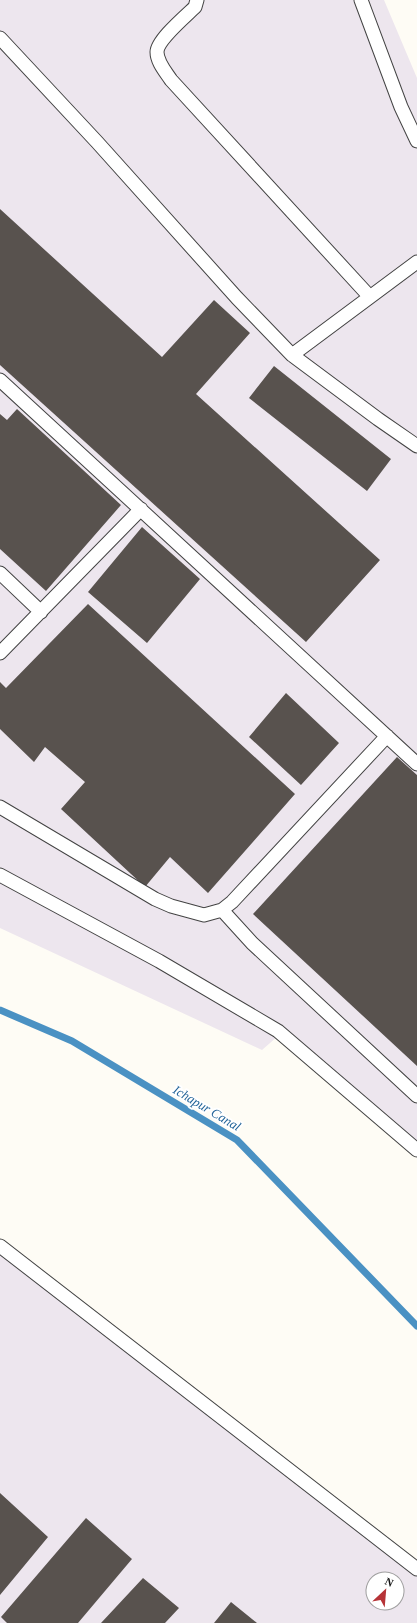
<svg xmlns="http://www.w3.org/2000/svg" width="417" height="1623" viewBox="0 0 417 1623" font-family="'Times New Roman',serif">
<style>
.industrial{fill:#ede6ee;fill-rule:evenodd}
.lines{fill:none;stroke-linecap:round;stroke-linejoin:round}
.stream{stroke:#4a91c3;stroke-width:7}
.building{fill:#58524e}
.service-casing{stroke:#434343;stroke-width:15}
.service{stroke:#fff;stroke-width:13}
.labels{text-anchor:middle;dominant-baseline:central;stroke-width:4;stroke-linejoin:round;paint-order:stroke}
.water-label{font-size:13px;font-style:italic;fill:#236499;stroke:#fff}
</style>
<rect width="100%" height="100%" fill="#fefcf5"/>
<!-- industrial -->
<path class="industrial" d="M0 0H384L417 78V1143L286 1029 262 1050 0 928Z
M0 1249 417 1571V1623H0ZM373 1579H397V1603H373Z"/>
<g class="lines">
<!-- stream -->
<path class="stream" d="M0 1010 72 1041 237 1140 417 1326"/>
</g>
<!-- building -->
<path class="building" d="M0 209 162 357 214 300 250 333 196 394 380 560 306 642 0 365Z
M274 366 391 459 367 491 249 398Z
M17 409 121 505 46 591 0 549V414L7 420Z
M142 527 200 579 147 643 88 592Z
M88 604 295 794 208 893 170 857 145 887 61 809 85 782 45 747 34 762 0 729V682L6 688Z
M286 693 339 743 301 785 249 737Z
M397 757 417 775V1066L253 914Z
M0 1493 48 1537 0 1595Z
M86 1518 132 1559 78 1623H7L1 1617Z
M143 1578 179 1608 165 1623H101Z
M231 1602 257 1623H214Z"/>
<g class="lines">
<!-- service casing -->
<g class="service-casing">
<path id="service" d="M197 0 195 7C187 15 157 40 157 52 157 62 165 71 171 80L370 297
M361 0 401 107 417 141
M0 38 97 142 237 298 292 355 378 419 417 446
M292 355 417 262
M0 380 417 764
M0 573 41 612
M0 653 141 509
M0 807 155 899 171 906 204 915 222 910 232 902 387 736
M0 875 159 961 278 1031 417 1150
M222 910 252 943 417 1096
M0 1246 417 1569"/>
</g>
<!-- service -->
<use href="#service" class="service"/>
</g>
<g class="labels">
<!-- water labels -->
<g class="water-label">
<text transform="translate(207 1108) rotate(31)">Ichapur Canal</text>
</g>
</g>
<!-- north arrow -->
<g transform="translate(385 1591) rotate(26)"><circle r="19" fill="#ffffff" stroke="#9f9f9f"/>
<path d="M0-3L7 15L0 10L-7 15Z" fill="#b63337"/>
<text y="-6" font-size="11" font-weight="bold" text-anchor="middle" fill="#101010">N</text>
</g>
</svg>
